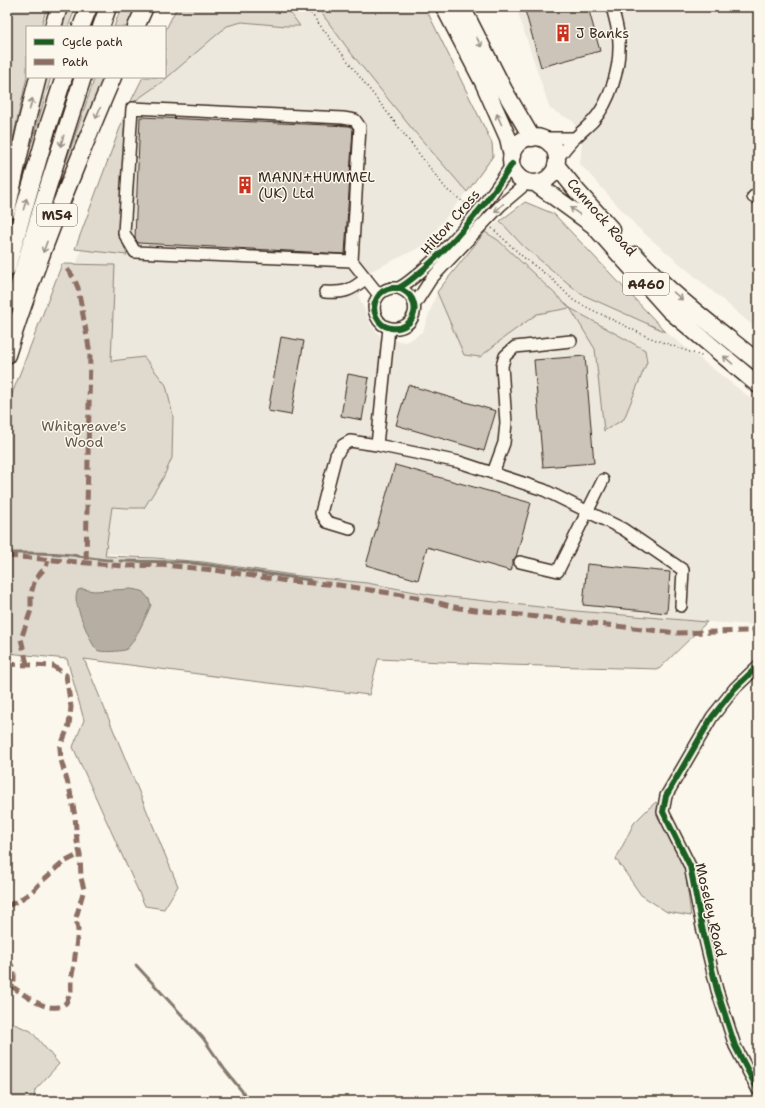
<svg xmlns="http://www.w3.org/2000/svg" width="765" height="1108" viewBox="0 0 765 1108" font-family="'Shantell Sans',sans-serif">
<style>
.built{fill:#ede8dd}
.green{fill:#dfd9ce;stroke:#8d8276}
.water{fill:#b6aea2;stroke:#85796d}
.lines{fill:none;stroke-linecap:round;stroke-linejoin:round}
.stream{stroke:#85796d;stroke-width:3}
.building{fill:#ccc4b9;stroke:#3b2a1e}
.minor-casing{stroke:#3b2a1e;stroke-width:14}
.highway-casing{stroke:#3b2a1e;stroke-width:19}
.path{stroke:#3b2a1e;stroke-width:1.5;stroke-dasharray:1 3;stroke-linecap:butt}
.minor{stroke:#fbf7ec;stroke-width:11}
.highway{stroke:#fbf7ec;stroke-width:16}
.quiet{stroke:#8d6e63;stroke-width:5;stroke-dasharray:10 5;stroke-linecap:butt}
.cycleway-casing{stroke:#fbf7ec;stroke-width:8}
.cycleway{stroke:#1b5e20;stroke-width:6}
.oneway{stroke:#9b9085}
.labels{text-anchor:middle;dominant-baseline:central;stroke-width:3;stroke-linejoin:round;paint-order:stroke}
.shield{fill:#fbf7ec;stroke:#75685c;stroke-width:1}
.shield-label{font-size:13px;font-weight:bold;fill:#3b2a1e}
.poi-label{font-size:14px;fill:#3b2a1e;stroke:#fbf7ec;text-anchor:start}
.street-label{font-size:14px;fill:#3b2a1e;stroke:#fbf7ec}
.park-label{font-size:14px;fill:#64564a;stroke:#fbf7ec}
</style>
<rect width="100%" height="100%" fill="#fbf7ec"/>
<filter id="ink" filterUnits="userSpaceOnUse"><feTurbulence type="fractalNoise" baseFrequency=".025" numOctaves="2"/><feDisplacementMap in="SourceGraphic" scale="8" xChannelSelector="R" yChannelSelector="G"/><feConvolveMatrix kernelMatrix="1 2 1 2 8 2 1 2 1" color-interpolation-filters="sRGB"/></filter>
<g filter="url(#ink)">
<!-- built -->
<path class="built" d="M176 7H416L465 101 489 164 423 246 363 275 359 297 371 325 382 338 405 342 414 338 423 331 437 292 485 232 525 202 554 214 666 332 758 404V625L707 622 531 607 432 595 367 583 300 576 204 562 49 548 76 265 120 137 146 77H165V33Z
M516 7H758V330L639 229 580 164 582 142 573 121 550 109Z"/>
<!-- green -->
<path class="green" d="M12 7H47L41 27H27V77L7 165V20Z
M67 7H76L68 27H61Z
M121 7H136L127 27H114Z
M177 7H286L300 26H286L242 22 227 26 162 82 129 105 143 77H165V31Z
M317 7H425L492 143 493 156 467 192 413 130 351 53Z
M46 77H51L32 142 29 141Z
M95 77H105L68 163 66 162Z
M124 117 128 119 122 174 120 234 127 255 75 249Z
M525 202 554 214 666 332 581 294 523 246 500 221Z
M485 232 498 240 570 308 645 350 647 362 624 419 604 431 595 349 570 308 537 314 505 337 480 357 464 355 437 292Z
M62 264 115 265 111 361 144 357 166 385 173 416 172 458 163 478 144 508H126L112 507 105 556 155 558 204 562 300 576 367 583 432 595 576 611 707 622 659 669 507 665 378 659 369 695 252 681 84 659 178 886 164 909 145 906 73 747 84 720 67 659 7 653V407Z
M656 802 685 869 691 916 667 912 641 895 616 859 634 823 649 808Z
M7 1021 31 1031 59 1064 35 1090 34 1101H7Z"/>
<!-- water -->
<path class="water" d="M82 589 94 591 131 589 142 591 149 599 151 605C147 614 133 646 125 650 121 651 101 653 97 650 92 646 80 616 78 608 76 602 75 596 78 590Z"/>
<g class="lines">
<!-- stream -->
<path class="stream" d="M10 553C30 553 51 552 72 555 86 557 98 560 112 560
M120 561 185 562 216 566 310 580
M136 965 203 1038 225 1070 250 1101"/>
</g>
<!-- building -->
<path class="building" d="M524 7H588L600 51 541 67Z
M140 117 351 126 353 129 345 254 138 243 135 238Z
M281 337 304 341 291 415 268 411Z
M585 356 594 463 543 467 534 360Z
M348 374 369 378 362 420 341 416Z
M408 385 496 411 484 451 396 425Z
M395 465 531 503 516 557 513 560V564L511 571 427 547 418 580 366 565Z
M587 564 670 572 667 613 583 605Z"/>
<g class="lines">
<!-- minor casing -->
<g class="minor-casing">
<path id="minor" d="M539 138H574
M557 159C563 152 568 144 575 138 581 132 587 127 593 121 610 102 620 69 619 43 619 31 615 19 612 7
M753 197 758 193
M352 261 135 252 124 233 132 108 343 118 355 120 360 127 352 261 379 295
M398 288C426 298 415 332 391 328 377 326 370 309 377 298 380 292 386 289 392 288 394 288 396 288 398 288 405 286 419 273 425 268 458 238 488 202 512 164
M325 292C344 293 351 291 366 278
M415 304 431 279 501 205 528 182
M377 445 389 328
M493 473 504 443 506 423 502 366 505 356 515 347 571 341
M350 529 327 522 321 513 336 455 343 445 350 441 377 445 459 462 544 490 623 529 683 570 681 606
M520 562 558 571 603 480
M758 666 735 688 712 717 666 796 663 812 690 866 702 927 717 990 735 1046 758 1090"/>
</g>
<!-- highway casing -->
<g class="highway-casing">
<path id="highway" d="M444 7 483 82 508 138 512 156
M462 7 504 90 532 138
M53 27 59 7
M81 27 89 7
M101 27 108 7
M136 27 145 7
M511 160a23 23 0 1 1 46 0a23 23 0 1 1-46 0Z
M556 165 577 191 612 230
M535 183 593 225 669 310 758 385
M7 210 27 120 38 77
M635 255C671 295 716 328 758 362
M7 268 48 126 64 77
M14 301 46 193 83 77
M7 355C23 303 42 252 62 201 79 159 95 118 113 77"/>
</g>
<!-- path -->
<path class="path" d="M306 7 447 190 469 206
M492 228 523 257 552 279 574 301 648 337 704 357"/>
<!-- minor -->
<use href="#minor" class="minor"/>
<!-- highway -->
<use href="#highway" class="highway"/>
<!-- quiet -->
<path class="quiet" d="M67 269 74 278 78 288 90 353 86 563
M7 556 124 566 163 565 215 570 287 581 339 585 415 597 459 608 677 633 748 631 758 628
M7 664 53 666 66 675 71 707 69 725 60 748 61 760 70 791 75 816 77 842 80 854 81 878 84 889 76 918 78 930 74 965 71 979V992L66 1003C63 1005 60 1007 58 1007 39 1010 22 991 7 984
M27 664 21 639 31 610V594L35 579 46 567 48 560
M7 906 18 901 33 891 42 881 64 862 80 854
M7 960 14 969V988"/>
<!-- cycleway casing -->
<g class="cycleway-casing">
<path id="cycleway" d="M398 288C426 298 415 332 391 328 377 326 370 309 377 298 380 292 386 289 392 288 394 288 396 288 398 288 405 286 419 273 425 268 458 238 488 202 512 164
M758 666 735 688 712 717 666 796 663 812 690 866 702 927 717 990 735 1046 758 1090"/>
</g>
<!-- cycleway -->
<use href="#cycleway" class="cycleway"/>
</g>
<!-- one-way arrows -->
<defs><path id="oneway-shaft" d="M-6 0H5M1.5-3L5.5 0L1.5 3" fill="none" stroke-width="1.6" stroke-linecap="round" stroke-linejoin="round"/></defs>
<g class="oneway">
<use href="#oneway-shaft" transform="translate(479 42) rotate(63)"/>
<use href="#oneway-shaft" transform="translate(31 104) rotate(-76)"/>
<use href="#oneway-shaft" transform="translate(98 113) rotate(113)"/>
<use href="#oneway-shaft" transform="translate(499 119) rotate(-114)"/>
<use href="#oneway-shaft" transform="translate(62 141) rotate(107)"/>
<use href="#oneway-shaft" transform="translate(25 204) rotate(-74)"/>
<use href="#oneway-shaft" transform="translate(499 208) rotate(136)"/>
<use href="#oneway-shaft" transform="translate(575 211) rotate(-144)"/>
<use href="#oneway-shaft" transform="translate(45 247) rotate(110)"/>
<use href="#oneway-shaft" transform="translate(678 296) rotate(41)"/>
<use href="#oneway-shaft" transform="translate(728 360) rotate(-139)"/>
</g>
</g>
<!-- icons -->
<defs>
<g id="building-bare" transform="scale(1.38)"><path d="M-4-6H4V6H1V3H-1V6H-4ZM-2.5-4.3h1.7v1.8h-1.7ZM.8-4.3h1.7v1.8H.8ZM-2.5-1h1.7V.8h-1.7ZM.8-1h1.7V.8H.8Z" fill="#c8321e" stroke="#fbf7ec" stroke-width="2.5" paint-order="stroke"/></g>
</defs>
<g fill-rule="evenodd">
<use href="#building-bare" x="563" y="33"/>
<use href="#building-bare" x="245" y="185"/>
</g>
<g class="labels">
<!-- shield labels -->
<g class="shield">
<rect x="37" y="204" width="40" height="22" rx="3"/>
<rect x="623" y="273" width="46" height="22" rx="3"/>
</g>
<g class="shield-label">
<text x="57" y="215">M54</text>
<text x="646" y="284">A460</text>
</g>
<!-- poi labels -->
<g class="poi-label">
<text x="576" y="33">J Banks</text>
<text x="258" y="177">MANN+HUMMEL<tspan x="258" dy="16">(UK) Ltd</tspan></text>
</g>
<!-- street labels -->
<g class="street-label">
<text transform="translate(602 217) rotate(49)">Cannock Road</text>
<text transform="translate(450 222) rotate(-49)">Hilton Cross</text>
<text transform="translate(711 910) rotate(77)">Moseley Road</text>
</g>
<!-- park labels -->
<g class="park-label">
<text x="84" y="426">Whitgreave's<tspan x="84" dy="16">Wood</tspan></text>
</g>
</g>
<!-- margin -->
<rect width="765" height="1108" fill="none" stroke="#fbf7ec" stroke-width="24"/>
<rect x="12" y="12" width="741" height="1084" fill="none" stroke="#3b2a1e" stroke-width="1.5" filter="url(#ink)"/>
<!-- legend -->
<rect x="26" y="26" width="140" height="52" fill="#fbf7ec" stroke="#aea59a"/>
<rect x="34" y="39" width="20" height="6" fill="#1b5e20" stroke="#aea59a"/>
<text x="62" y="46" font-size="12" fill="#3b2a1e">Cycle path</text>
<rect x="34" y="59" width="20" height="6" fill="#8d6e63" stroke="#aea59a"/>
<text x="62" y="66" font-size="12" fill="#3b2a1e">Path</text>
</svg>
